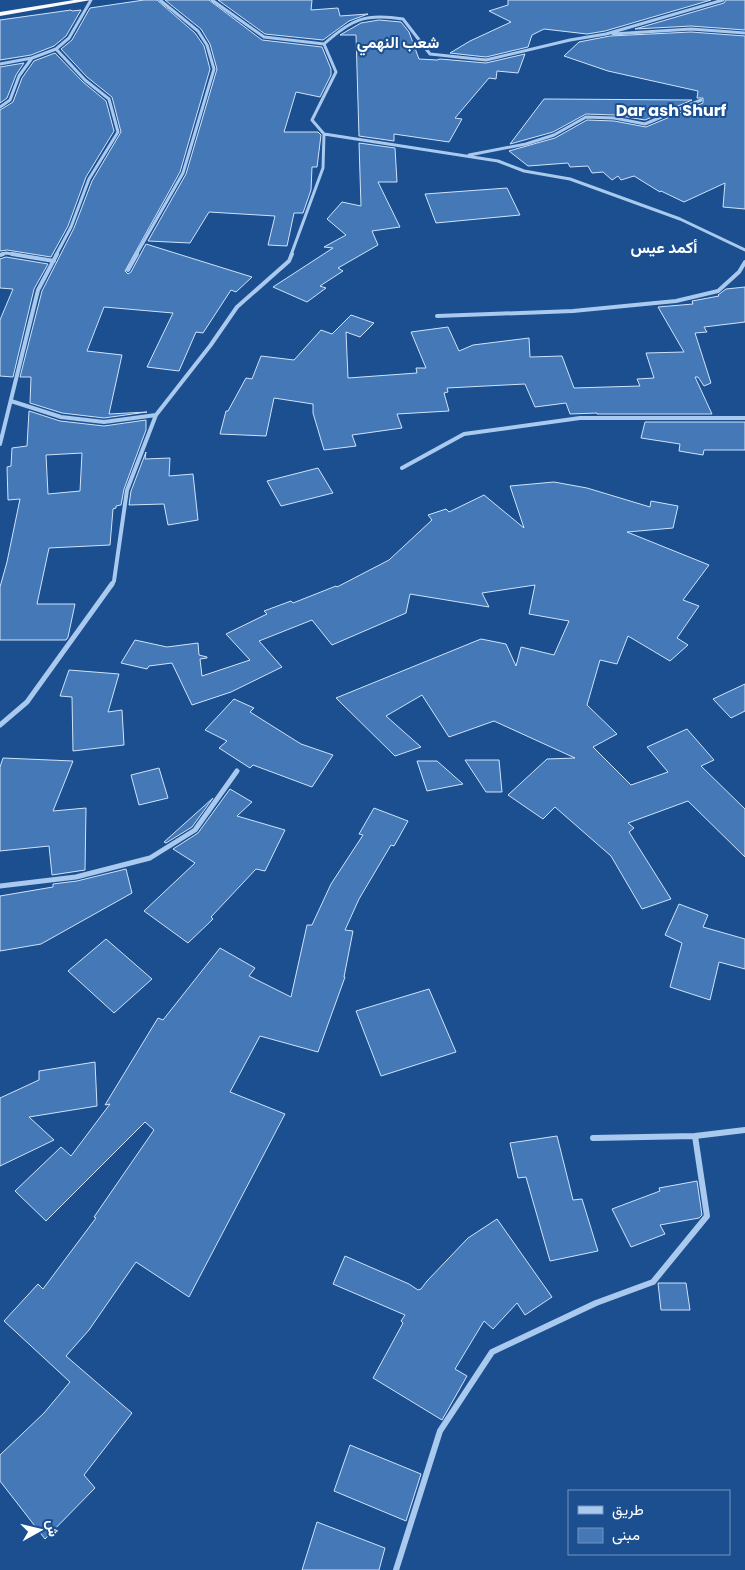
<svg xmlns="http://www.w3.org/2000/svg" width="745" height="1570" viewBox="0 0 745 1570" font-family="Poppins,Vazirmatn,sans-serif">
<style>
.building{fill:#4478b7;stroke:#cfe3fa;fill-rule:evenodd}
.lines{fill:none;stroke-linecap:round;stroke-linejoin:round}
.minor-far3{stroke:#a9c9ee;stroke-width:3}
.minor-far2{stroke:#a9c9ee;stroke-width:4}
.minor-far1{stroke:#a9c9ee;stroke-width:5}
.minor{stroke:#a9c9ee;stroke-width:6}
.trunk{fill:#f8faff;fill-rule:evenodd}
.labels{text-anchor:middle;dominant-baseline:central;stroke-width:4;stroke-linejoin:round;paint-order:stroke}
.far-district-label{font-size:16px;font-weight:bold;fill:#fff;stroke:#1b4f8f}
</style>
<rect width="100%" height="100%" fill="#1b4f8f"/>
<!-- building -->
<path class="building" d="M144 0H157L195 33 204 46 210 69 180 172 125 271 128 274 131 272 146 244 252 277 236 292 231 290 203 333 196 332 179 371 147 367 173 313 104 307 87 351 122 355 109 414 147 412 104 418 62 413 30 403 31 377H20L42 291 74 228 92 181 121 132 112 97 87 77 61 49 72 40 90 8Z
M165 0H209L262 40 322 47 331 69V75L320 97 296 92 284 132H318L321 135 317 167H312L311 190 303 213H294L287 246 268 245 275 216 209 212 190 243 148 241 186 174 217 69 210 44 201 29Z
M218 0H312L311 10 338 8 340 16 368 14 349 21 323 40 265 34Z
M508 0H711L605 31 587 34 544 29 532 35 528 47 486 57 450 53 470 41 511 22 489 11 508 5Z
M726 0H745V30L691 26 635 29 724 3Z
M71 10 72 11 81 10 66 36 54 46 31 55 0 60V20Z
M379 20 401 22 409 32 419 59 437 60 440 59 486 63 525 54 518 73 497 71 496 79 489 78 455 118 462 119 449 142 394 134V141L359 136 356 35H340L361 23Z
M691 32 745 36V209L723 207 725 183 684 202 661 191 660 192 634 176 621 180 618 176 612 180 603 172 592 173 588 166 570 167 568 163 528 166 509 151 555 138 587 120 614 121 646 127 703 103V98H697L698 91 608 71 564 56 579 42 610 36Z
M55 53 83 82 106 101 114 131 86 177 68 226 51 257 7 250 0 251V110L13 102 22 78 34 61Z
M24 63 16 75 7 98 0 103V67Z
M544 99H548L692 100 645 120 615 115 586 114 553 132 510 144Z
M359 143 395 148 397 182H378L400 227 372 231 378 245 338 268 343 271 320 286 326 288 307 302 273 287 333 248 324 247 346 235 327 219 342 202 361 206Z
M507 188 520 215 436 223 425 194Z
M6 257 48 264 34 289 13 377 0 376V320L13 289 0 288V259Z
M745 287V322L704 327 707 332 695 333 711 383 704 386 698 377H695L712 414H597V413L570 414 566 403 535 407 525 384 447 388 448 392 444 393 449 411 397 414 402 428 352 435 356 446 324 450 313 413V404L274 398 266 436 220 434 226 411H228L246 378 252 379 261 356 294 360 321 330 332 334 351 315 374 323 360 337 346 332 348 378 417 373 416 368H426L411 332 448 327 459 351 473 345 529 338 530 357 562 356 574 388 640 386 637 379 654 378 646 353 684 352 658 307 693 304 692 301 719 296 718 295 726 289Z
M29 411 60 421 104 426 146 420V430L124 489 121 505 116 506V508L113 509 110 545 49 548 37 604H75L68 637 66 640H0V587L7 562 20 499 8 500 7 467 11 466 12 448 27 446ZM82 453 80 491 48 494 46 455Z
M645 422H745V450H704L703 455 679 451 680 444 641 438Z
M146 452 145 459 170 458 169 476 193 474 198 520 168 525 164 504 129 505 131 491Z
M318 468 333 493 281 506 267 481Z
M554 482 587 488 650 507 651 501 678 506 673 528 627 532 709 565 683 600 699 606 677 638 688 645 670 661 628 636 617 664 600 660 587 705 617 734 593 747 631 785 668 772 647 747 687 729 714 760 701 766 745 809V857L688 801 628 823 634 828 629 832 671 899 642 909 611 856 555 807 543 819 508 795 547 759 575 758 494 721 449 737 422 695 386 716 421 747 395 756 336 698 481 639 506 644 516 666 521 647 554 655 569 621 529 614 535 585 482 593 489 607 410 594 406 613 332 645 312 620 259 641 282 667 231 692 192 705 172 663 149 666 147 669 121 663 135 640 167 647 198 643 199 655 207 657V658L200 659 202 676 250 660 226 634 267 614 264 611 291 601 293 603 336 586 337 587 389 560 432 520 428 515 446 509 449 512 484 495 524 528 510 486Z
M69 670 119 674 108 712 122 710 124 745 73 751 72 697 60 696Z
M745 684V711L731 718 713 699Z
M234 699 254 708 250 712 301 744 333 755 312 787 253 765 250 768 219 748 227 741 205 730Z
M3 758 73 761 53 811 86 808 85 870 52 875 49 846 0 851V767Z
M465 760H499L502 792H486Z
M417 761H437L463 784 427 791Z
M159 768 168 798 139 805 131 775Z
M230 789 252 802 237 816 285 830 265 871 256 869 211 917 213 919 188 943 144 911 195 863 173 849 198 833Z
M213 798 192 827 166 843 164 842Z
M374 808 408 821 394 846 391 845 359 899 345 930 353 931 344 977H345L318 1052 260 1036 230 1092 285 1114 189 1297 136 1262 89 1330 66 1356 132 1413 84 1475 95 1488 45 1539 0 1481V1455L44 1413 70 1382 4 1321 38 1284 43 1289 96 1218 94 1217 154 1130 145 1122 46 1221 15 1191 61 1147 71 1156 110 1104 105 1105 158 1018 163 1020 220 948 255 968 249 976 291 997 307 925H312L331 884 363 835 359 834Z
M126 869 132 893 41 944 0 951V896L53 887V884L77 881Z
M679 904 708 915 703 927 745 939V969L719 962 710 1000 670 987 682 943 665 935Z
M106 939 152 979 114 1013 68 971Z
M429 989 456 1052 381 1076 356 1011Z
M95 1062 97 1106 29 1117 54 1140 0 1166V1098L39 1080V1071Z
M557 1136 573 1200 582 1199 598 1251 550 1261 526 1177 518 1178 510 1143Z
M697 1181 702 1215 699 1218 660 1225 665 1234 631 1247 612 1209 660 1191 659 1188Z
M497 1219 552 1297 525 1315 517 1303 493 1329 484 1321 455 1369 467 1376 442 1420 373 1378 403 1323 401 1321 405 1315 333 1284 345 1256 409 1284 418 1290 421 1289 427 1281 468 1238Z
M658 1283H686L690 1310H661Z
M350 1445 421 1474 406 1521 334 1491Z
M317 1522 385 1548 379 1570H302Z"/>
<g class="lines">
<!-- minor-far3 -->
<path class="minor-far3" d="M212 0 264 37 324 44
M613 34 691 29 745 33
M56 49 85 80 109 99 118 132 89 179 71 227 56 255
M0 64 32 58
M0 107 10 100 19 76 32 58 56 49 69 38 91 0
M324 134 498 161 524 171 570 179 680 219 745 250
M469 155 526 144 554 135 586 117 614 118 645 124 701 100
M0 255 6 253 19 255
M136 255 183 173 214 69 207 45 198 31 160 0
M291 255 323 168 324 134 312 120 336 72 324 44C352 19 365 13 403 19L430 54 486 60 570 40 606 34 723 0"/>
<!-- minor-far2 -->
<path class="minor-far2" d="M12 254 54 261
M0 255 3 254
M128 270 137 254
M437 316 573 311 676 301 718 291 739 272 745 262
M11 401 61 417 104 422 156 415
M0 444 38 290 57 254
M402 468 464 434 580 418H745
M111 586 114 581 127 490 156 415 210 346 237 307 289 261 292 254"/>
<!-- minor-far1 -->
<path class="minor-far1" d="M0 725 27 702 112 584
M0 886 76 877 150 858 195 830 237 771"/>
<!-- minor -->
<path class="minor" d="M593 1138 695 1136 745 1130
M396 1570 440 1431 492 1352 596 1303 653 1282 707 1216 695 1136"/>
<!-- trunk -->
<path class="trunk" d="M74 0H91L0 16V12Z"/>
</g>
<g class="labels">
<!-- far-district labels -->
<g class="far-district-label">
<text x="398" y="42">شعب النهمي</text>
<text x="671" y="110">Dar ash Shurf</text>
<text x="664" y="247">أكمد عيس</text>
</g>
</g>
<!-- legend -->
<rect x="568" y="1490" width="162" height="65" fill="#1b4f8f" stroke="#7695bc"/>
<rect x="578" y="1506" width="25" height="8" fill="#a9c9ee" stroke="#7695bc"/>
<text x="612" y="1515" font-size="15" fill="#ffffff">طريق</text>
<rect x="578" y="1528" width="25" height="15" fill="#4478b7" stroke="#7695bc"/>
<text x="612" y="1540" font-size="15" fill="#ffffff">مبنى</text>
<!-- north arrow -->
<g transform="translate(40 1530) rotate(82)" stroke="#1b4f8f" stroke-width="4" paint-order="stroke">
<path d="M0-4L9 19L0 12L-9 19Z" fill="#ffffff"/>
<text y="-8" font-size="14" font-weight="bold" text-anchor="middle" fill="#ffffff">ش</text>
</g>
</svg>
